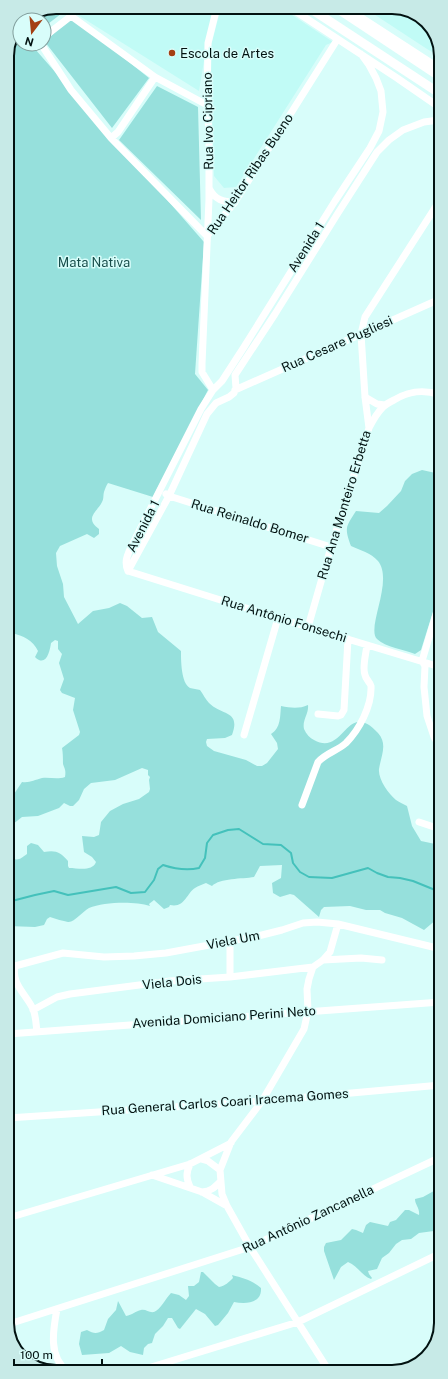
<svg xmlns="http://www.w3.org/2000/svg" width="448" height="1379" viewBox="0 0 448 1379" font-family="'Public Sans',sans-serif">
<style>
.built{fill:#c1fbf6}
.green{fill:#96e0dc}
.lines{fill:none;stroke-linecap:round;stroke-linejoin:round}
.stream{stroke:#44c1bb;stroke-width:2}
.minor{stroke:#fff;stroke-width:7}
.major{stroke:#fff;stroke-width:9}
.poi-dot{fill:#a43f12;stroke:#d8fdfa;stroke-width:1.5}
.labels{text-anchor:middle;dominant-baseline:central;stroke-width:3;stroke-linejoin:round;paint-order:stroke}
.poi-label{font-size:13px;fill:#021211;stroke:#d8fdfa;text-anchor:start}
.street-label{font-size:13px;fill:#021211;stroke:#d8fdfa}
.park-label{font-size:13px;fill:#184e4b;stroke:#d8fdfa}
.rim{fill:none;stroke:#021211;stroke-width:2}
</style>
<rect width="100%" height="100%" fill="#d8fdfa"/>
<!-- built -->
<path class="built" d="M83 7H213L199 91 78 15Z
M221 7H280L333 42 326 45 236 187 224 188 214 176 210 50Z
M363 7H395L424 19 439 44V56L427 49Z"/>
<!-- green -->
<path class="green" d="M56 7H68L66 10 44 27V20H35L34 16Z
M71 16 149 78 112 128 45 42Z
M20 25V44H33L35 49 204 242 195 374 208 390 153 497 108 483C106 486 105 489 104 492 103 495 104 499 102 502 97 512 84 518 99 529V534L94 538 87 534 60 546 56 553 57 566 63 584 64 597 78 624 93 611 109 608 120 603 127 606 142 618 152 617 158 632 181 651C181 660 181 683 190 688 193 689 197 689 200 690 203 694 206 700 209 703 222 716 241 710 232 735L225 738 207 739 206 742 207 746 214 751 246 760 257 766H262L267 763 278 749 277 743 271 734C281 728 280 716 281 706 291 708 299 709 308 705 309 714 302 720 304 729 306 734 310 738 314 740 345 757 346 698 378 733 388 744 381 756 379 769 378 779 388 793 396 800 399 802 403 804 407 806L412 826 421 841 440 845V919H437L424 930 402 918 385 913 380 910H366L350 906 324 907 321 910 319 917 294 895 290 894 280 897 273 893 272 883 281 878 282 865 260 866 254 877C242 879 220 878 212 886L206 883C203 884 198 886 195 888 186 894 185 908 170 905L169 907 164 909 154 900 149 904 150 906C134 901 104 902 89 908 83 911 74 923 68 922 63 921 56 919 50 917L47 919 44 925 35 927 8 926V857C18 861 19 860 27 854V846L31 843 38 845 44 852C56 850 60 852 68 861V866L69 868C78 868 92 872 96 862L92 857 84 852 82 836 94 837 99 835 101 822 110 811 123 804 139 799 149 792 150 789 149 780 150 777 148 775V770L142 768 115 780 91 783 84 789 79 800 73 806H70L64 803 59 808 38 816 22 817 8 828V803L22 782C30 783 34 780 42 778 50 777 57 780 65 777 66 770 65 770 63 764 63 760 63 753 62 748L79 735 80 732 73 710 75 698 62 693 60 690 64 679 59 663 62 654 58 649V641L55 640 51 643C50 651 46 668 35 657L38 651C33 640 23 636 12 633L8 635 7 53Z
M157 86 198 107 201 220 119 140Z
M422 470 440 474V589L421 650 415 654C405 650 385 647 377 639 366 628 394 581 378 561 371 553 360 550 351 546 344 527 346 527 356 511L379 513 387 506 401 491 405 481 412 474Z
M441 1187V1230L419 1233 411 1239 402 1240 396 1244 389 1253 382 1258 377 1269 368 1271 369 1274 372 1278 371 1279C362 1276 358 1266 348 1262L341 1267 334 1280 324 1251V1247L326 1243 341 1240 352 1229 356 1230 363 1233 366 1225 370 1222 388 1226 390 1222 396 1220 405 1210H409L419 1215C420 1208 415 1205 415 1199L423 1197Z
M201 1272H203L215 1284 219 1287C225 1286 229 1282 233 1278L232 1275C243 1278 252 1280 261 1288 262 1304 245 1304 234 1302L228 1313 218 1325 215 1326 205 1314 196 1309 180 1329 178 1328 172 1318H168L163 1326 155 1334 152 1343 148 1344 144 1348 143 1355 130 1352 121 1346 109 1353 82 1355 79 1344 81 1332 87 1330C94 1334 97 1334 104 1330L108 1319 116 1310 118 1301 126 1316C132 1315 136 1311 141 1310 146 1309 149 1313 154 1312 160 1310 166 1298 171 1293L179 1295 186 1300 189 1296 188 1286H194L199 1282Z"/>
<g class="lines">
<!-- stream -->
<path class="stream" d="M8 902 35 895 54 891 68 895 116 887 131 893 145 892 154 880 158 869 163 865C175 869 186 871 199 868L205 858 207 843 213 835 228 830 239 829 263 844 281 845 291 853 293 863 300 872 309 877 332 878 368 868 377 873 388 877 400 878 413 881 440 892"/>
<!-- minor -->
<path class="minor" d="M289 7 397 78 439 107
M345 7 439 68
M71 16 155 77 207 105
M29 18V20
M44 37 71 16 76 7
M41 44 71 90 111 138 207 236
M111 138 118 132 155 77
M209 188C215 200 223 202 235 202
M207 236 235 202 337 40
M213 390 202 372V364L209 199V133L207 105 208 43 217 7
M235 390 440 299
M365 397 377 404 385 405
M369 428C373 420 377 413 383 407 386 404 390 402 394 400 409 391 423 389 440 395
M166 494 169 496 331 547
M128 571C124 562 127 556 131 547L201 409 213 390 222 381 244 347 335 201 370 148 379 131 383 112 381 91 376 78 369 65 361 54
M128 571 169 496 207 414 216 403 229 397 234 393 236 388 235 375 275 314 338 213 377 152 389 140 403 130 424 122 439 120
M128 571 278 618 440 667
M440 601 422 661 425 666 424 687 427 716 434 737 440 747
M308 627 331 547 369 428 365 397 361 334 365 317 440 200
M318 714 338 716 341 715 344 710 348 639
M244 735 278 618
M302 805 318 762C326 753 337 751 346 743 359 730 372 706 371 686 370 682 366 680 365 675 362 667 366 654 367 645
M419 822 440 829
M323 960 361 958 382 960
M230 977V941
M33 1010 57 997 70 994 170 981 230 977 313 967
M37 1032C36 1025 36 1016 33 1009 26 994 11 984 15 966L63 953 104 957 134 956 166 953 258 936 282 930 303 923 317 922 338 924 441 949
M8 1034 441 1002
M8 1118 262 1101 441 1085
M201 1159 208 1161 220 1170
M190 1164C186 1173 186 1178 190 1187
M152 1175 202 1192 227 1206
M202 1192C211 1191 214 1188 220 1182
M8 1218 190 1164 231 1143
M57 1309C53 1330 48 1357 68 1372
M9 1324 250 1247 441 1157
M329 1371 250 1247 227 1206 222 1194 220 1170 231 1142 262 1101 304 1029 308 1011 307 989 309 979 313 967 323 960 330 952 338 924
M135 1372 298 1322 441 1253"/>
<!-- major -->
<path class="major" d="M308 7 439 93
M335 7 439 76"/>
</g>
<!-- markers -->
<circle class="poi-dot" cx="172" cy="53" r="4"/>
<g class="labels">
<!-- poi labels -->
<g class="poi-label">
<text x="180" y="53">Escola de Artes</text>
</g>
<!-- street labels -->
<g class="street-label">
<text transform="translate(208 121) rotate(-91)">Rua Ivo Cipriano</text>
<text transform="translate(250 174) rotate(-56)">Rua Heitor Ribas Bueno</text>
<text transform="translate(306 247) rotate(-58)">Avenida 1</text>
<text transform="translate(337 344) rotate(-24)">Rua Cesare Pugliesi</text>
<text transform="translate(344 505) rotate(-73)">Rua Ana Monteiro Erbetta</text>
<text transform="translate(250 521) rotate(17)">Rua Reinaldo Bomer</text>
<text transform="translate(143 526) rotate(-63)">Avenida 1</text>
<text transform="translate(284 619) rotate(17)">Rua Antônio Fonsechi</text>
<text transform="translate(233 940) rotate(-11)">Viela Um</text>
<text transform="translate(172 982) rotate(-6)">Viela Dois</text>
<text transform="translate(224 1017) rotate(-4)">Avenida Domiciano Perini Neto</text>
<text transform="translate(225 1102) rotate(-4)">Rua General Carlos Coari Iracema Gomes</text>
<text transform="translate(308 1219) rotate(-25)">Rua Antônio Zancanella</text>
</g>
<!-- park labels -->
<g class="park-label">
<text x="94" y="262">Mata Nativa</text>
</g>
</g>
<!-- crop -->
<path d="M0 0H448V1379H0ZM56 14H392A42 42 0 0 1 434 56V1323A42 42 0 0 1 392 1365H56A42 42 0 0 1 14 1323V56A42 42 0 0 1 56 14Z" fill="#c7eae7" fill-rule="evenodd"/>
<path class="rim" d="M56 14H392A42 42 0 0 1 434 56V1323A42 42 0 0 1 392 1365H56A42 42 0 0 1 14 1323V56A42 42 0 0 1 56 14Z"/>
<!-- north arrow -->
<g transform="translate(32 32) rotate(196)"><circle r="19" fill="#d8fdfa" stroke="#829f9d"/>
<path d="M0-3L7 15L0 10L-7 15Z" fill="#a43f12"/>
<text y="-6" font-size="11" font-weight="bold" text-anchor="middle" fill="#021211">N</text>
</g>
<!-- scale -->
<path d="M14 1359v6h88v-6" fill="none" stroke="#021211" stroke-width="2"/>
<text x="20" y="1359" font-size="12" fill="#021211" stroke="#d8fdfa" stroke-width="3" paint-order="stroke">100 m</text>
</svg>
